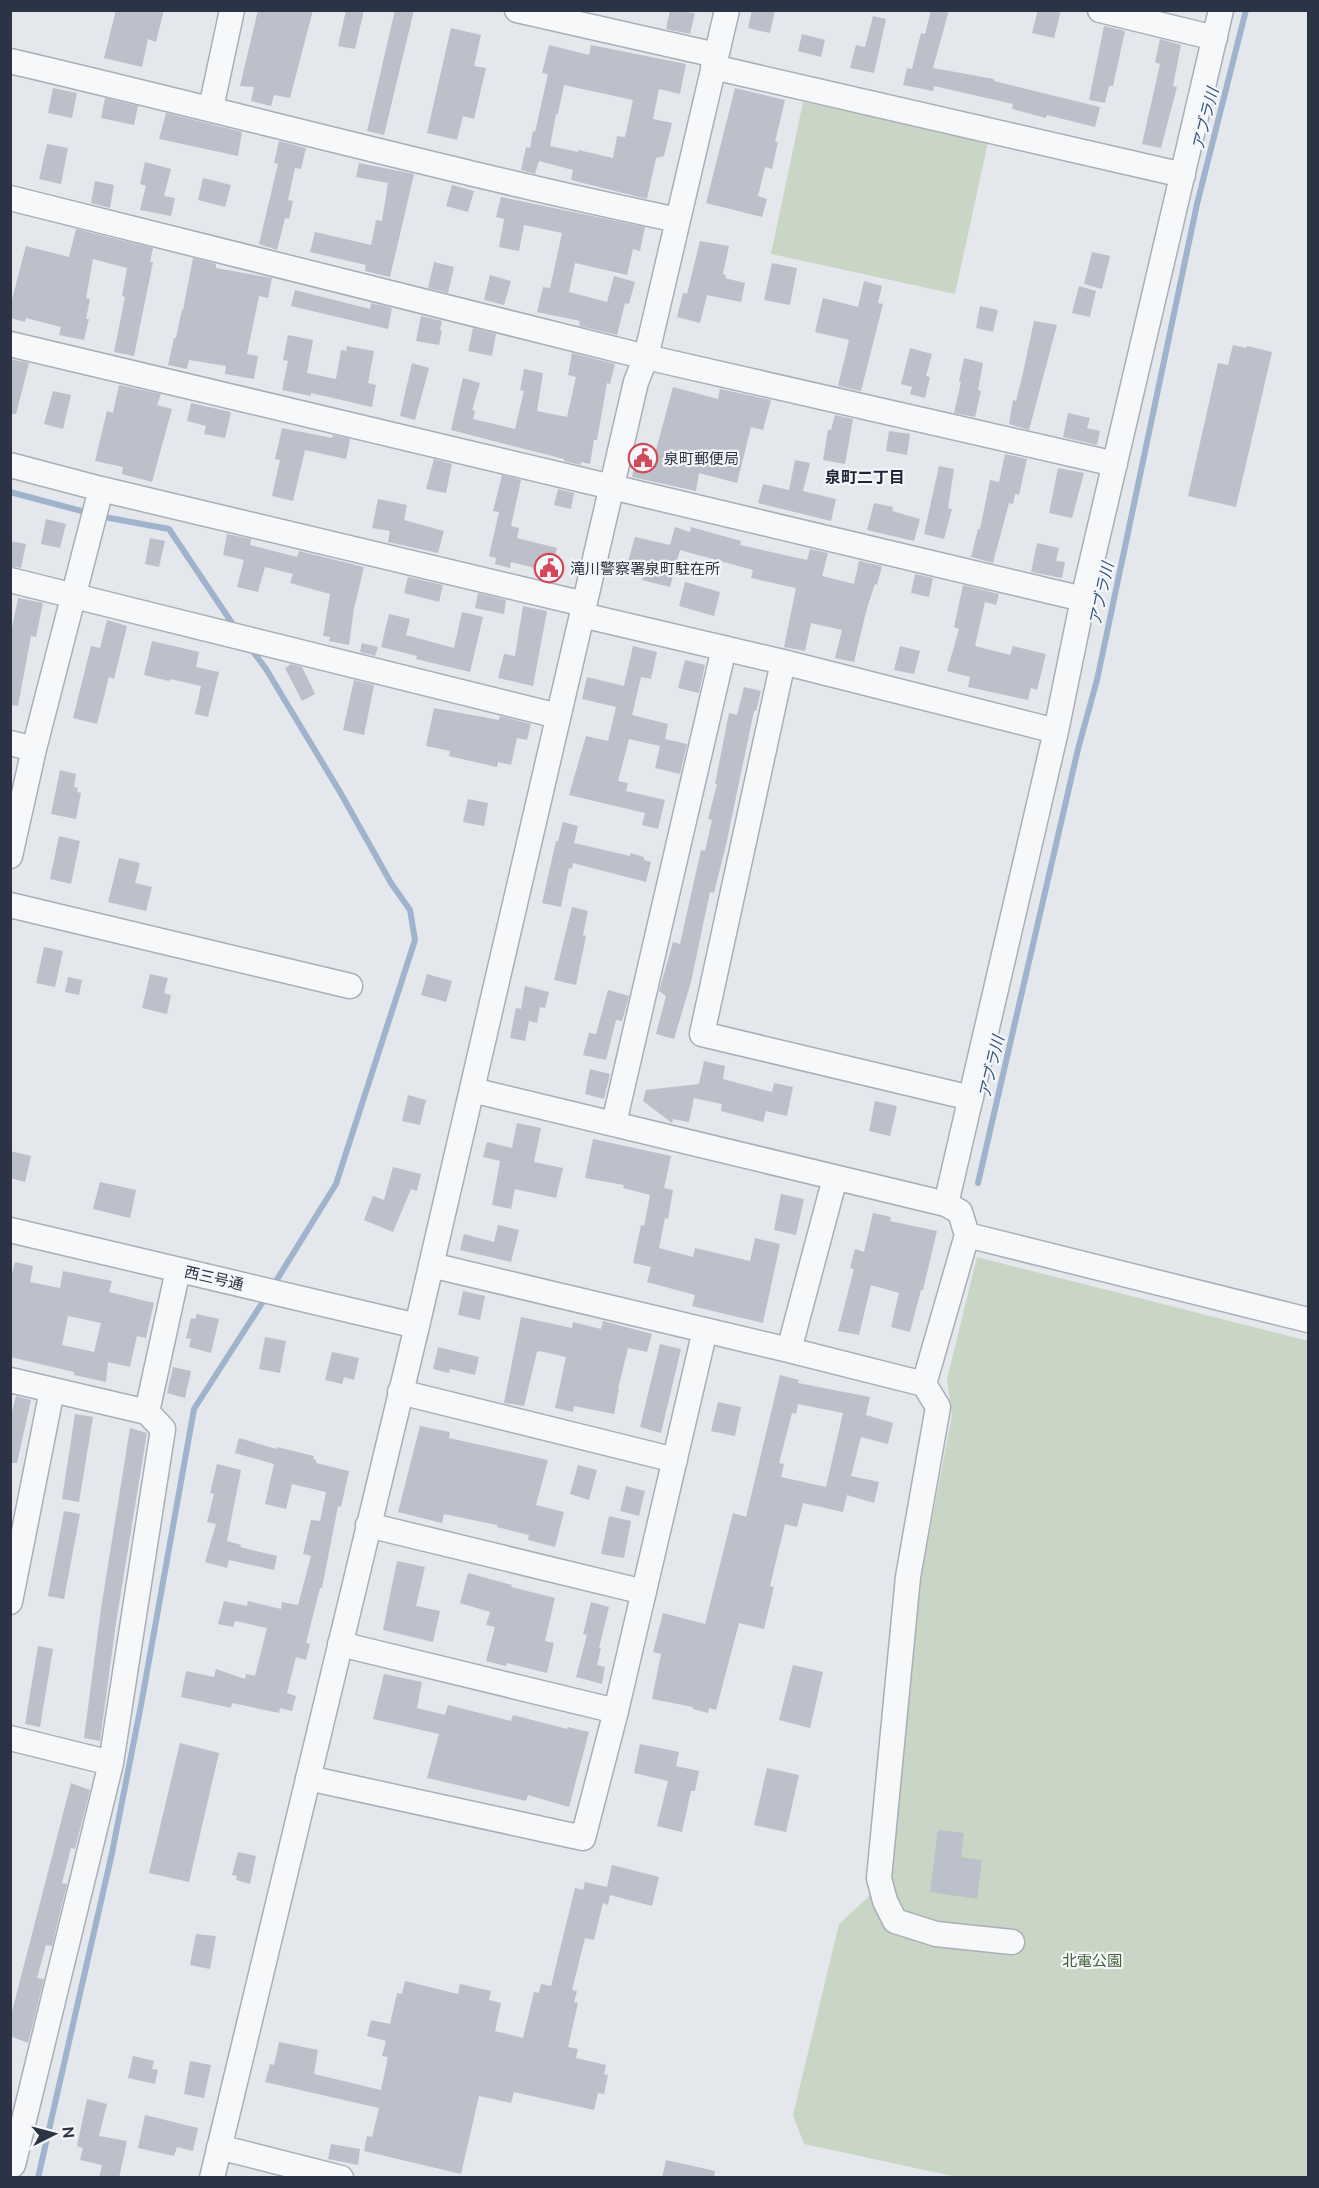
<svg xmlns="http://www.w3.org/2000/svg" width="1319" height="2188" viewBox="0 0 1319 2188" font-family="Ubuntu,'Noto Sans JP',sans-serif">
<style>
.green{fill:#c9d6c5}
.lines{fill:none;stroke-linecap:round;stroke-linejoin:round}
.stream{stroke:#9fb4cc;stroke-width:6}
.building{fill:#bbc0ca;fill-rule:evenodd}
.minor-casing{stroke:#a9aeb7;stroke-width:27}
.minor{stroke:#f7f8fa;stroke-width:24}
.labels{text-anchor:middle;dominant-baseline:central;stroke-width:4.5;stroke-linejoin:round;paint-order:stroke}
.poi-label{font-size:15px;fill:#2b3445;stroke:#f4f6f9;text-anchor:start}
.street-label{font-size:15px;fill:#2b3445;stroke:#f4f6f9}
.park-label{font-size:15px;fill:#3f6138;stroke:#f4f6f9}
.water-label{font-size:16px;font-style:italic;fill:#34527a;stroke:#f4f6f9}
.neighbourhood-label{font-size:16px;font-weight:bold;fill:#1d2536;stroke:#f4f6f9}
</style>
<rect width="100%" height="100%" fill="#e4e7ec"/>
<!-- green -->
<path class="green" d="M803 102 988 142 955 294 771 254Z
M977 1257 1308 1341V2177H957L804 2144 793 2115 839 1924 892 1875 917 1599 952 1415 947 1379Z"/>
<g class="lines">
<!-- stream -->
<path class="stream" d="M10 492 89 513
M99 516 169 529 236 629
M249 646 266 669 340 792 391 883 410 910 415 940 336 1184 273 1286
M978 1183 1078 749 1097 680 1197 204 1246 10
M38 2178 112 1853 141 1705 194 1409 266 1297"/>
</g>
<!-- building -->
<path class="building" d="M116 10H164L156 42 148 39 142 67 104 58Z
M258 10H313L290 98 274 95 271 106 251 101 254 87 240 86Z
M346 10H364L355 49 338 46Z
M395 10H414L384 135 367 131Z
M670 10 695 13 690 34 666 29Z
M752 10H775L770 33 748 28Z
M931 10H949L933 68 994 79V81L1100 107 1095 127 1047 115 1046 118 1012 109 1013 104 934 86 933 91 903 85 907 68 912 69 921 33 925 34Z
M1038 10H1061L1054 38 1032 33Z
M873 16 886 19 874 73 850 68 856 45 865 47Z
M1104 26 1125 31 1113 86H1109L1105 103 1089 100Z
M451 28 481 35 474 66 486 68 474 119 463 116 457 140 427 133Z
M802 34 825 40 821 57 798 51Z
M1160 39 1181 45 1173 86 1177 87 1161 148 1142 144 1160 64 1155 62Z
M549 45 589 55 591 45 686 64 680 94 659 89 653 119 672 123 664 156 656 158 647 199 571 180 573 170 539 161 535 174 521 170 526 147 530 148 533 131 535 132 548 74 542 73ZM564 85 633 100 625 137 617 136 613 158 578 150V152L550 146 556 114H558Z
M53 88 77 93 72 118 48 113Z
M735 88 785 100 775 142H778L772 169 765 167 758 196 767 199 762 217 706 203Z
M105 98 138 106 134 125 101 118Z
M166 113 242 132 238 156 159 139Z
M279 141 306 148 301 169 295 168 288 200 293 201 289 219 285 218 277 250 259 244 278 164 274 163Z
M47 144 68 148 61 184 39 179Z
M145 162 171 169 164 196 175 198 171 216 140 210 146 186 140 184Z
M359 163 414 174 390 277 365 271 366 265 310 252 315 232 371 245 376 220 382 221 388 183 356 177Z
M203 178 231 185 225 207 198 200Z
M95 181 114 185 110 208 91 203Z
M452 185 474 191 468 212 446 206Z
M501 197 645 227 640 251 633 249 627 275 575 263 569 292 607 302 614 276 635 282 629 304 625 303 617 335 579 326 580 321 537 312 543 287 550 288 562 233 524 225 519 251 499 247 504 219 496 217Z
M76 229 153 248 150 262H153L134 356 114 352 125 297 122 296 127 268 93 259 86 298 90 299 86 319H89L84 340 59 335 61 327 26 318 25 322 10 318V307L26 246 69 257Z
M700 241 729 246 723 274 726 275 725 278 745 283 741 302 707 295 700 323 677 317 683 293 687 294Z
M1092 252 1110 256 1102 289 1084 284Z
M193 258 216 264V268L272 278 268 298 259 296 247 354 258 356 254 379 225 374 226 366 189 360 187 369 168 365 174 338H176L182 310H183Z
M434 262 454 267 448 293 428 288Z
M772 263 797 268 790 305 764 300Z
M490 275 511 281 504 305 484 300Z
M864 281 882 286 878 303 883 304 861 391 838 386 849 340 815 332 823 298 858 307Z
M1079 286 1096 291 1090 317 1072 313Z
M295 290 370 309 371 303 392 308 388 329 291 306Z
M980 306 998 310 993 332 976 328Z
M421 316 442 321 440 330 442 331 439 345 416 341Z
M1034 321 1057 325 1029 430 1009 424 1013 400 1016 401 1023 373Z
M473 328 496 334 492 356 468 351Z
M288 335 313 340 307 373 336 379 341 350 346 351 347 346 374 351 368 383 376 385 372 407 311 393V396L282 390 288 361 283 360Z
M1233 345 1246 348 1247 346 1272 352 1236 507 1188 496 1218 363 1228 365Z
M910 348 932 354 926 376 930 377 925 398 910 394 912 387 901 384Z
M572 353 615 364 610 384 607 383 597 440H594L590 464 581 462V465L564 461V459L451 430 463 378 480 383 472 410 475 411 473 419 515 429 524 391 520 390 524 369 543 373 537 411 567 417 576 377 568 375Z
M964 358 983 363 978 390 981 391 975 417 954 413 961 382 959 381Z
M10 359 29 363 16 414H10Z
M412 363 429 368 415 420 400 416Z
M119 385 161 394 157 405 172 409 152 482 122 474 123 467 95 461 107 411 113 413Z
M673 387 718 399 720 389 771 400 763 430 751 427 737 483 699 473 696 491 632 477 639 446 656 450Z
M53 391 71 395 63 429 44 424Z
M191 403 231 412 225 438 204 434 206 426 187 421Z
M1068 413 1090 418 1087 428 1100 431 1097 445 1063 437Z
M835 415 853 419 845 464 823 460 828 430H831Z
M282 428 332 438 333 435 350 439 346 459 305 450 293 501 272 496 280 460 275 459Z
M889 431 910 434 907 455 886 451Z
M1005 454 1027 459 1019 495 1015 494 1013 504 1009 503 993 563 971 557 978 529H980L990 480 999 482Z
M434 459 452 464 446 493 426 489Z
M795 460 810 463 803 491 836 499 831 521 758 503 763 484 789 490Z
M939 466 954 469 948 508 952 509 944 539 924 534Z
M1058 468 1084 473 1072 518 1049 513Z
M502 475 521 480 511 526 519 528 517 538 557 548 551 572 511 562 510 568 495 564 496 558 489 556 499 512 493 511Z
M558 489 574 493 571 509 554 505Z
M378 499 407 505 404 520 444 531 438 553 388 542 390 531 372 528Z
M874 503 893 507 892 511 920 519 914 541 867 530Z
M46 519 66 524 60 548 41 544Z
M675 527 690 532 691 527 741 541 740 545 807 560 810 549 828 553 822 576 854 584 859 561 882 566 877 585 875 584 867 608 854 662 835 658 842 630 811 623 805 651 784 647 796 588 751 578 753 570 680 550 670 587 642 580 644 574 626 569 635 537 670 545Z
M227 534 251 539 250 545 297 557 299 551 364 567 354 609 349 645 329 641 330 637 323 636 330 594 290 583 293 574 265 567 258 592 237 587 244 560 223 555Z
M150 538 165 541 159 567 145 564Z
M10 541 26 544 21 568 10 566Z
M1037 543 1059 548 1056 561 1065 562 1062 578 1031 572Z
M915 574 933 578 929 597 911 593Z
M408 577 443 585 439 602 404 593Z
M685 582 720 592 714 616 679 606Z
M963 585 999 594 996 605 985 602 975 646 1010 655 1013 646 1046 654 1037 690 1031 688 1028 700 968 687 970 677 947 671 959 629 954 627Z
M478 593 506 600 504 614 475 608Z
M18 598 43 603 36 637 31 636 18 706 10 705V637Z
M523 606 547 611 533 686 498 678 504 654 515 656Z
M462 612 483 617 470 672 416 659 417 656 381 647 389 614 410 619 406 635 454 648Z
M107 620 127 626 114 679 109 677 97 724 73 718 91 646 100 648Z
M152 641 199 652 196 667 219 672 208 717 195 714 201 686 170 679 169 681 144 675Z
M362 643 378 647 375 656 360 652Z
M633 646 657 652 651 679 641 677 632 715 668 724 665 739 687 744 680 774 655 768 660 746 629 739 618 781 628 783 626 791 665 800 658 829 642 825 645 813 569 795 586 736 608 741 616 707 582 699 587 677 624 686Z
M900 646 920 651 914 674 894 670Z
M685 660 705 665 699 693 678 688Z
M291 664 302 667 315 694 302 701 285 668Z
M354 680 374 685 364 735 343 730Z
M744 687 761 691 756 711H754L726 845 714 893 710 892 691 982 674 1039 656 1034 666 996 659 991 673 942 680 944 701 850 705 851 712 820 708 819 717 784H715L729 713 737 715Z
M434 708 499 720 500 716 531 724 527 740 517 738 511 765 498 762 497 767 449 756 450 751 426 746Z
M60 770 76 774 74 787 78 788 77 792 81 793 76 819 51 814Z
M468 799 488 803 484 826 463 822Z
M563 822 578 826 574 843 630 856V853L644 857V860L651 862 646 882 573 863 572 869 569 868 561 907 542 903 556 841H558Z
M59 836 80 841 71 884 50 879Z
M119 858 140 863 135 883 152 887 146 911 108 902Z
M572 907 588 911 583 935 586 936 576 985 554 980Z
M44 947 63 951 55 987 36 983Z
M150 974 168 978 164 993 171 995 167 1014 142 1008Z
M427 974 452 981 446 1002 421 995Z
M68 977 82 980 79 995 65 992Z
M525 986 549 992 545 1008 540 1007 537 1023 529 1021 525 1041 510 1038 516 1008 521 1009Z
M608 990 629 996 622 1021 616 1020 606 1060 583 1055 589 1033 596 1034Z
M704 1061 725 1066 723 1079 772 1092 774 1083 793 1087 787 1116 766 1111 763 1122 721 1111 722 1104 694 1098 689 1122 673 1119 672 1123 643 1101 646 1090 699 1084Z
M590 1069 610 1074 604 1099 585 1094Z
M408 1095 426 1100 420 1125 402 1121Z
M875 1101 897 1106 890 1136 869 1131Z
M517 1123 541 1128 534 1162 563 1168 556 1198 515 1189 511 1209 492 1205 500 1161 483 1157 487 1142 512 1148Z
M593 1139 671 1156 664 1188 673 1190 668 1219 665 1218 659 1248 693 1257 695 1248 750 1261 755 1238 780 1244 763 1323 692 1306 695 1295 647 1282 651 1267 633 1263 641 1225 644 1226 650 1195 623 1188 624 1185 585 1178Z
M10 1151 31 1156 25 1182 10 1178Z
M393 1167 421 1174 417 1191 411 1189 393 1232 364 1220 373 1196 384 1200Z
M100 1182 136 1190 130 1218 93 1209Z
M781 1194 804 1199 796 1235 774 1230Z
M873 1213 891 1217 890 1221 937 1231 923 1290H921L910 1332 891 1327 899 1293 871 1285 859 1335 838 1331 854 1269 850 1268 855 1249 864 1252Z
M498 1225 519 1230 511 1262 460 1250 464 1234 494 1242Z
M15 1262 33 1266 30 1282 60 1288 63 1271 112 1281 109 1292 154 1303 146 1338 137 1336 130 1367 108 1362 106 1382 74 1375V1372L10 1357V1281ZM68 1316 101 1323 94 1352 62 1345Z
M463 1291 485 1296 480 1320 458 1315Z
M197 1314 219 1319 211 1353 189 1347 191 1339 186 1338 191 1318 195 1319Z
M521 1317 572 1328 573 1322 601 1329 603 1321 652 1334 647 1352 628 1348 618 1389H619L614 1414 574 1406 573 1412 555 1408 566 1357 539 1351 537 1352 524 1406 504 1403Z
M265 1337 286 1341 280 1373 259 1369Z
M660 1344 681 1349 661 1433 640 1427Z
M438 1347 479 1357 475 1375 450 1369 449 1373 433 1369Z
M332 1352 359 1358 354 1380 344 1377 342 1384 325 1380Z
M173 1367 191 1371 185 1398 167 1393Z
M780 1375 799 1380 798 1383 870 1397 866 1415 893 1423 888 1444 861 1437 851 1476 879 1482 874 1503 847 1495 843 1512 803 1503 797 1527 785 1524 770 1586 774 1587 764 1629 739 1623 716 1710 709 1708 708 1713 693 1709V1707L652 1699 661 1654 653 1652 663 1613 705 1624 733 1513 746 1517ZM798 1404 843 1413 826 1487 781 1477 784 1464 779 1463 792 1413 796 1414Z
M16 1396 31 1400 17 1463H10V1419Z
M718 1402 741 1407 735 1436 711 1431Z
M75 1414 93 1417 79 1502 62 1499Z
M420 1426 450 1432 449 1438 548 1460 536 1505 564 1512 555 1547 528 1540 529 1535 497 1527V1525L444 1514 442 1523 398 1512Z
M130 1428 147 1433 116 1623 100 1741 84 1738 101 1609Z
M239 1438 276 1449 277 1447 314 1456 313 1459 316 1460V1463L349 1471 341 1507 338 1506 322 1588H320L306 1643 310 1644 306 1660 296 1657 287 1693 296 1696 292 1711 280 1708 279 1713 232 1703 231 1708 181 1697 186 1671 214 1677 216 1669 245 1679 246 1674 255 1676 267 1628 235 1621 233 1627 218 1624 224 1601 247 1606 248 1601 281 1609 282 1602 298 1605 311 1556 303 1554 311 1520 320 1521 326 1492 292 1484 286 1509 265 1504 274 1464 235 1453Z
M217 1464 241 1470 227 1541 241 1545 240 1547 277 1556 274 1570 229 1560 227 1568 205 1562 216 1524 207 1522 214 1494 210 1493Z
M578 1465 597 1470 589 1500 570 1494Z
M626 1486 645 1491 639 1516 620 1511Z
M64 1511 80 1514 64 1599 48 1596Z
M609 1516 631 1521 624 1558 601 1554Z
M397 1561 425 1567 416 1606 440 1611 433 1642 383 1630Z
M468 1573 512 1585 511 1587 555 1598 545 1641 554 1643 547 1673 507 1663 506 1666 486 1661 495 1627 486 1625 490 1612 460 1603Z
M591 1602 609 1607 599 1648H601L597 1665 605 1667 602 1684 576 1677 587 1635 583 1634Z
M38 1646 53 1649 40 1727 25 1724Z
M793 1665 823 1672 810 1728 779 1720Z
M384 1674 422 1682 417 1708 445 1715 448 1705 511 1721 513 1715 567 1729 568 1727 589 1732 569 1807 528 1795 526 1801 427 1778 439 1734 373 1719Z
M180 1743 219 1753 189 1882 149 1873Z
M640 1744 679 1752 676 1766 699 1771 695 1791H691L682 1832 657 1826 668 1781 634 1773Z
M767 1768 799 1775 786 1832 754 1825Z
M71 1783 90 1790 75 1849 71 1848 62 1883 67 1884 52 1946 46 1945 37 1978 44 1979 28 2043 10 2036V2019Z
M938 1830 964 1833 961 1857 982 1860 977 1899 930 1892Z
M238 1852 256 1856 250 1884 236 1880 237 1876 232 1875Z
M612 1865 659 1877 652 1906 610 1895 608 1905 603 1903 594 1940 585 1938 572 1990 577 1991 574 2002 578 2003 568 2047 578 2049 576 2058 606 2065 604 2074 608 2075 604 2094 598 2093 594 2110 514 2092 511 2103 479 2096 461 2174 364 2151 367 2136 372 2137 379 2108 265 2082 270 2064 274 2065 279 2042 318 2050 314 2074 381 2090 388 2057 382 2056 386 2041 367 2036 371 2020 390 2024 397 1993 402 1994 405 1981 458 1994 460 1984 491 1991 489 2000 501 2003 495 2031 523 2038 534 1992 539 1993 541 1984 551 1986 575 1888 583 1890 585 1882 607 1887Z
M196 1934 216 1936 210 1969 190 1965Z
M133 2056 154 2061 152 2069 158 2070 155 2084 128 2078Z
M190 2061 211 2065 204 2098 184 2094Z
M87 2099 107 2104 99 2136 127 2141 119 2178H99L102 2165 80 2160 83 2148 77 2146Z
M145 2115 198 2128 193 2151 177 2147 174 2156 138 2148Z
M331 2144 360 2149 358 2165 328 2159Z
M666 2160 715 2171 714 2178H662Z"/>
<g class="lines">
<!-- minor casing -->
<g class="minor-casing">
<path id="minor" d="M517 10 716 55
M1100 10 1215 38
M10 61C233 113 454 173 678 220
M713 67 1183 175
M211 108 232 10
M10 198 646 357 1115 464
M10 344 1083 599
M10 465 101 489 584 604
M10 580 558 716
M582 615 783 662 1056 731
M783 662 702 1034 971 1098
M10 743 34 749
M10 856 34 749 101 489
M10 905 350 986
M472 1090 946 1204 960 1212 967 1235 924 1384
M614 1123 724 648
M946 1204 1056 731 1083 599 1221 10
M10 1230 417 1326
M967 1235 1308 1320
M431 1265 789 1350 924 1384 938 1407 908 1577 879 1878 885 1901 895 1921 936 1934 1012 1942
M789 1350 835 1178
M10 1380 147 1412 163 1429 111 1763 13 2165H10
M400 1392 675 1460
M147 1412 178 1270
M368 1525 644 1592
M10 1602 52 1390
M340 1644 616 1711 705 1330
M10 1738 111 1763
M308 1778 583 1838 616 1711
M219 2147 341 2178
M212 2178 417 1326 636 382 646 357 727 10"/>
</g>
<!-- minor -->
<use href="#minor" class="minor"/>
</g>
<!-- icons -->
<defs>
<g id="civic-ring" transform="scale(1.5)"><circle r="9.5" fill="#f4f6f9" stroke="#d1495b" stroke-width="1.5"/><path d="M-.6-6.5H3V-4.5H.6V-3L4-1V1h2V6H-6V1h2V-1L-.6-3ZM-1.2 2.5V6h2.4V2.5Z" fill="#d1495b"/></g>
</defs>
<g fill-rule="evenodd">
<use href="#civic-ring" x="643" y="458"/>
<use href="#civic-ring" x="549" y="568"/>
</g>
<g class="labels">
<!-- poi labels -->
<g class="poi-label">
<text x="664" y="458">泉町郵便局</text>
<text x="570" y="568">滝川警察署泉町駐在所</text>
</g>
<!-- street labels -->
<g class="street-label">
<text transform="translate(214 1278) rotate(13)">西三号通</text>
</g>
<!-- park labels -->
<g class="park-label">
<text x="1092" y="1960">北電公園</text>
</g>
<!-- water labels -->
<g class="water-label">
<text transform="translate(1205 119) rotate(-76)">アブラ川</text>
<text transform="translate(1101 594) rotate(-78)">アブラ川</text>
<text transform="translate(991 1067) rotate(-77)">アブラ川</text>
</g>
<!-- neighbourhood labels -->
<g class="neighbourhood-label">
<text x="865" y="477">泉町二丁目</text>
</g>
</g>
<!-- border -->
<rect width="1319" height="2188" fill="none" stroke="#2b3445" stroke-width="24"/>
<!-- north arrow -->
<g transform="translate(54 2134) rotate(84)" stroke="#f4f6f9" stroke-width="4.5" paint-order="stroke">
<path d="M0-4.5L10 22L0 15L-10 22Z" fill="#2b3445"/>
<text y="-9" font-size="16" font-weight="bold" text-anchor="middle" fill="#2b3445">N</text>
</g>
</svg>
